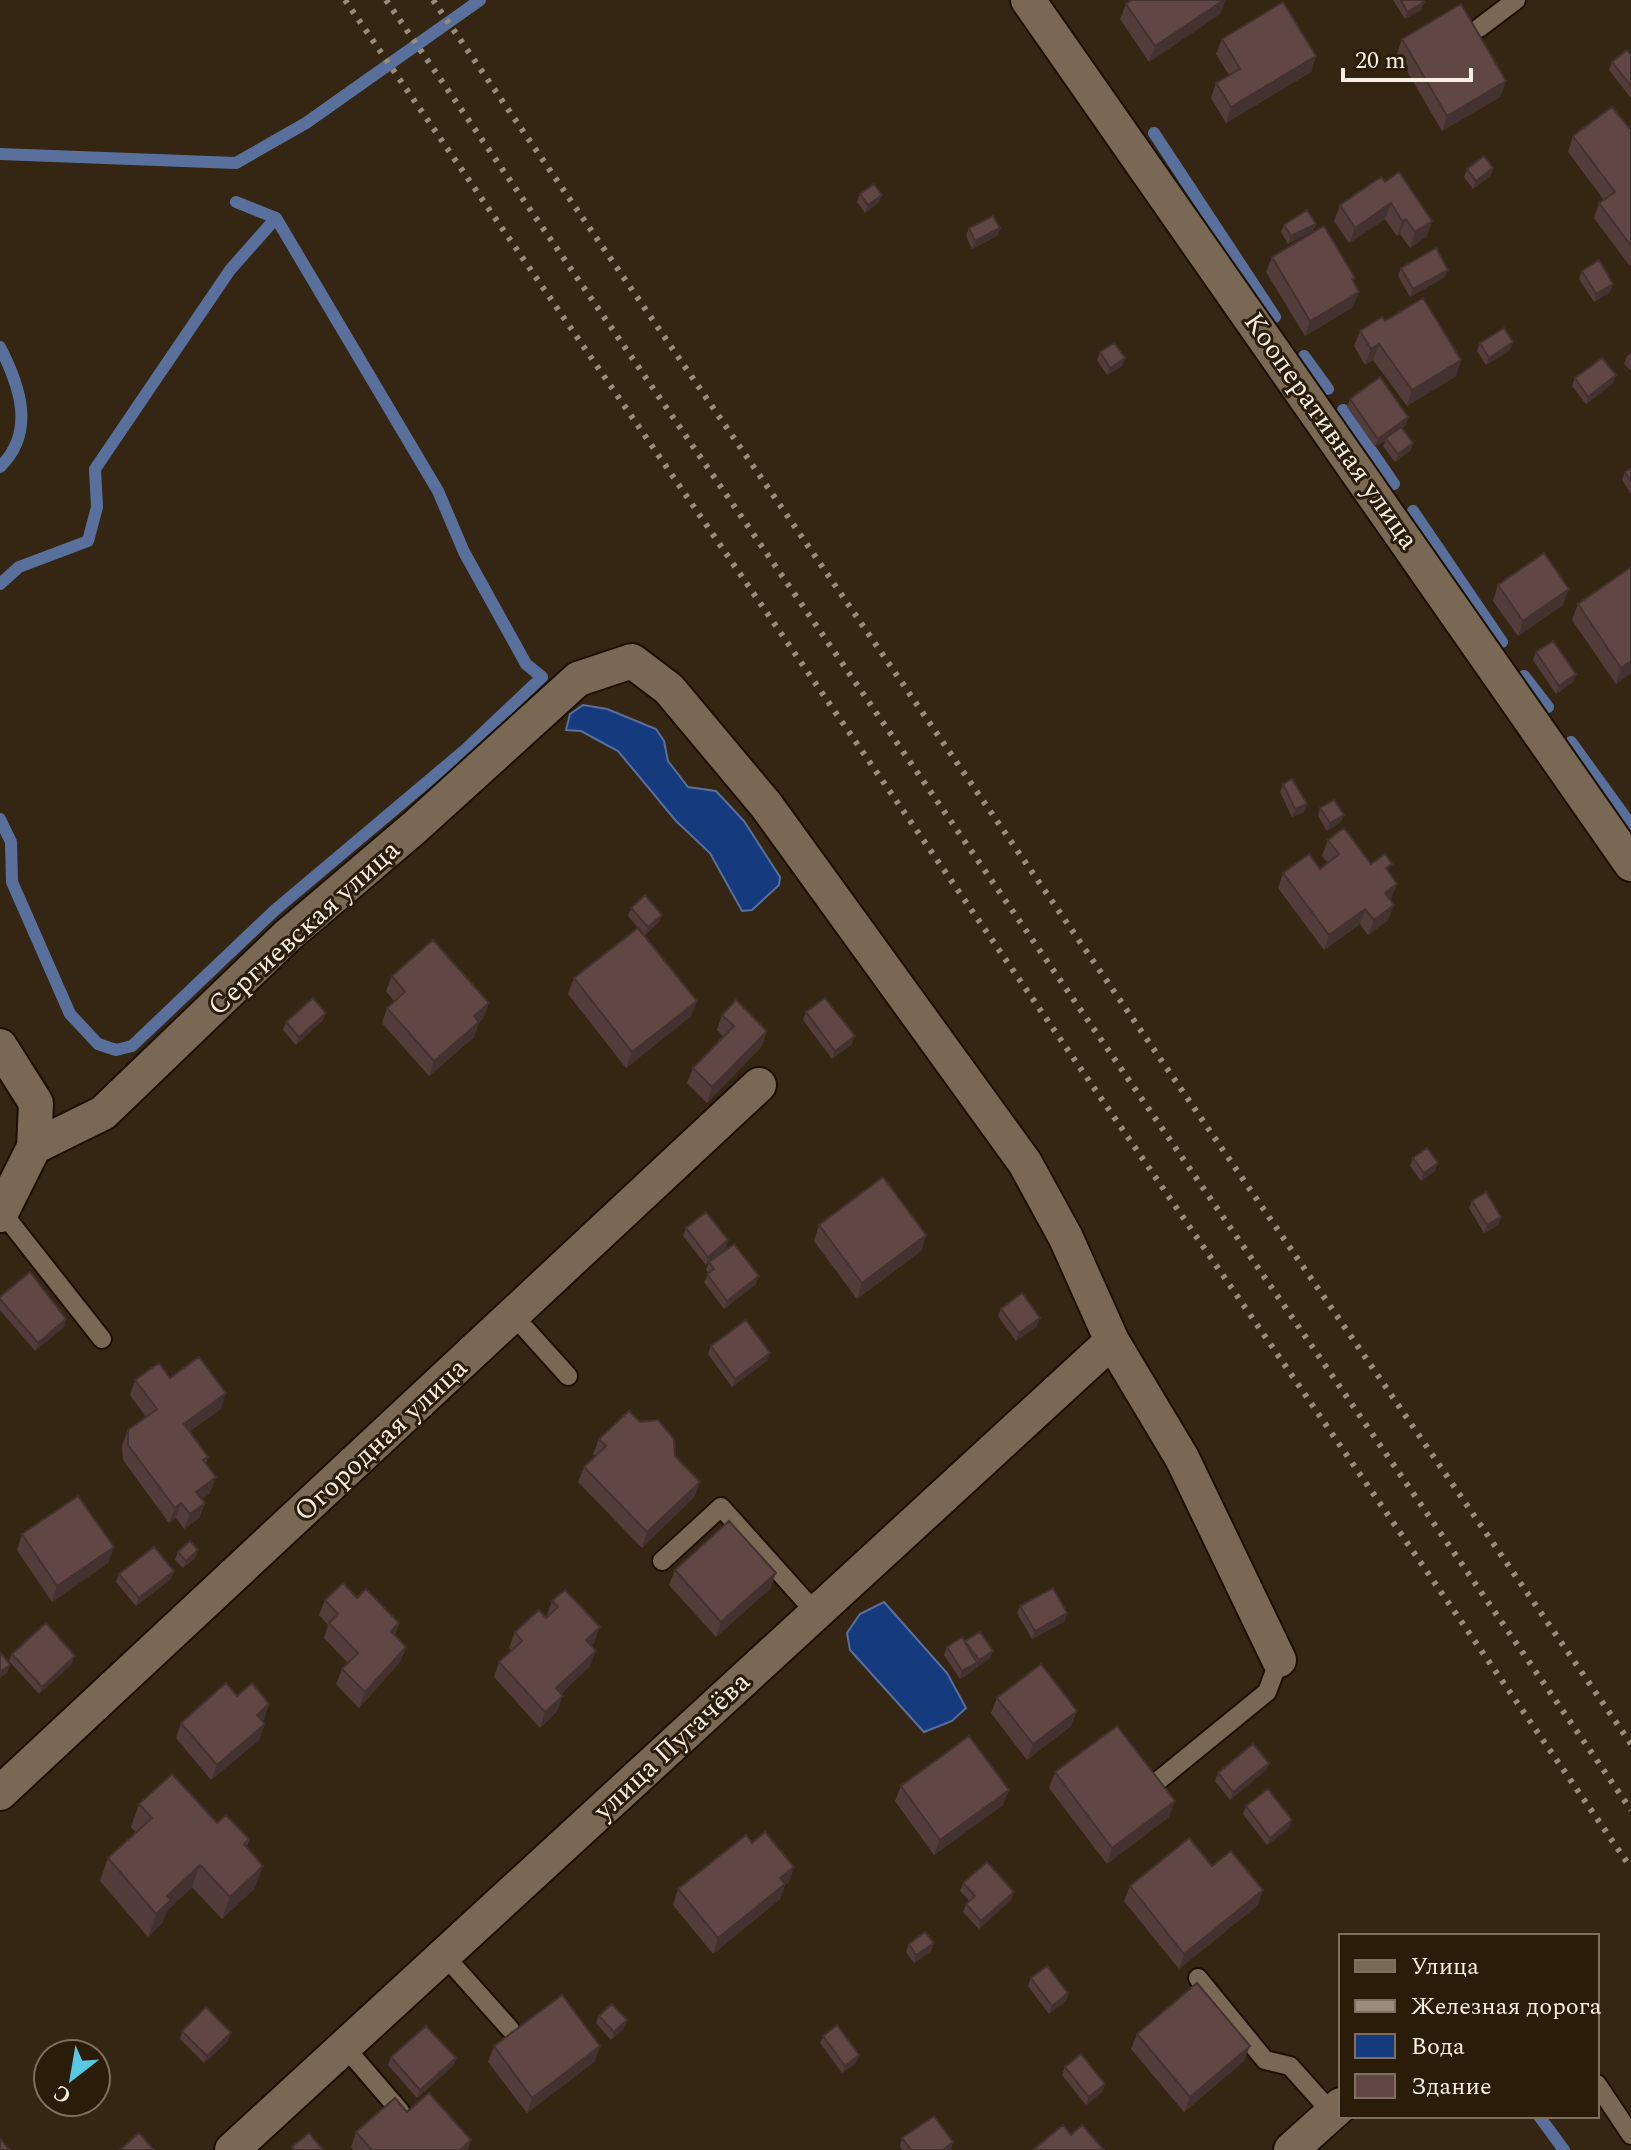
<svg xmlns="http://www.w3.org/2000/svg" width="1631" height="2150" viewBox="0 0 1631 2150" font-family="Spectral,serif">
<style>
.water{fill:#153a7e;stroke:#59709c;stroke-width:2}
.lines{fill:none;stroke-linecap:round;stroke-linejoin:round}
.stream{stroke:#59709c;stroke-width:12}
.service-casing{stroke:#1c0f01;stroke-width:22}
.minor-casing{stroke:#1c0f01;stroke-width:38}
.service{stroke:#796854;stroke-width:18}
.minor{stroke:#796854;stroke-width:34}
.rail{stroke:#998c7d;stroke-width:6;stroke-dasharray:4 8;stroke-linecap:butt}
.wall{fill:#533d3a}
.shaded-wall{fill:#443230}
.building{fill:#614744;stroke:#443230;stroke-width:2}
.labels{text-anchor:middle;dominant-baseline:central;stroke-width:6;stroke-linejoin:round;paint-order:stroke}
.street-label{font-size:28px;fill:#f8eee2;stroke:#2b1c0a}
</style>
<rect width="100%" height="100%" fill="#352614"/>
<!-- water -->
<path class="water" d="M583 705 607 709 656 729 664 741 668 761 688 787 716 791 744 821 780 877 779 885 752 910 742 911 710 853 676 821 618 751 581 731 566 730 570 714Z
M884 1602 947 1673 966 1708 952 1721 924 1732 850 1650 847 1633 860 1614Z"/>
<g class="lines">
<!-- stream -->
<path class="stream" d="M1154 133 1275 317
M0 154 236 163 306 123 480 0
M0 347C20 386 36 432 0 467
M1304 356 1328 389
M1343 410 1394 484
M1413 511 1502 642
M0 584 19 567 88 541 97 507 95 469 230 270 276 218 236 202
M1524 676 1548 707
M1571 742 1631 825
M0 819 11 842 12 882 70 1014 98 1044 116 1050 132 1046 275 910 465 750 542 677 526 664 464 552 438 491 276 218
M1539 2116 1564 2150"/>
<!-- service casing -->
<g class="service-casing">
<path id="service" d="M1479 28 1516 0
M2 1212 102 1339
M514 1316 568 1376
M662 1561 721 1507 816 1613
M1153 1785 1267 1692 1279 1660
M444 1955 510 2029
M1198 1978 1265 2060 1290 2066 1332 2113
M344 2046 400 2111
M1597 2084 1631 2135"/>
</g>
<!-- minor casing -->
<g class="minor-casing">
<path id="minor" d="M1028 0 1631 864
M0 1046 36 1103 34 1147
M0 1215 34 1147 103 1113 287 936 415 827 578 679 632 661 669 689 766 805 1025 1163 1066 1238 1112 1341 1182 1458 1279 1660
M0 1793 759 1085
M232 2150 1112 1341
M1291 2150 1341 2105"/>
</g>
<!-- service -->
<use href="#service" class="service"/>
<!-- minor -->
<use href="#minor" class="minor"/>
<!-- rail -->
<path class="rail" d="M345 0 1631 1868
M386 0 1631 1810
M433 0 1631 1744"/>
</g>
<!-- wall -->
<path class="wall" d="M1393 0H1422L1421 10 1405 19Z
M1126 4 1220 14 1149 62 1120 19Z
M1222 39 1316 56 1311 72 1226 123 1211 98 1216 83 1229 75 1216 54Z
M1402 39 1506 81 1500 97 1442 131 1397 54Z
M1631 55V98L1609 70 1612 62Z
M1631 126V264L1629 265 1594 218 1599 203 1604 200 1568 152 1573 136 1629 128Z
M1493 168 1490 176 1473 189 1464 177 1467 169Z
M1385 182 1432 221 1426 237 1410 248 1400 234 1397 236 1385 219 1349 243 1334 221 1340 205Z
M860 194 882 195 879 202 865 213 857 202Z
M1316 224 1288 244 1281 232 1284 225Z
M969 228H1000L997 236 972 249 966 236Z
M1272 257 1355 278 1353 282V307L1305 336 1266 272Z
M1401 268 1445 277 1410 297 1398 276Z
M1582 271 1610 292 1594 302 1579 279Z
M1385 321 1456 376 1407 406 1373 360 1365 365 1354 346 1360 331Z
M1513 342 1510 350 1486 365 1477 351 1480 343Z
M1100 352 1122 366 1107 375 1097 360Z
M1631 353V371L1624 364 1627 356Z
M1575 378 1613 383 1586 404 1572 386Z
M1350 399 1406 425 1402 428 1413 443 1410 451 1395 462 1383 446 1386 440 1375 447 1347 407Z
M1631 470V494L1622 480 1625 472Z
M1498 585 1563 605 1518 636 1493 601Z
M1578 604 1631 673 1616 684 1572 620Z
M1536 652 1573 682 1556 694 1533 660Z
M1283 784 1304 812 1292 817 1280 792Z
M1320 808 1341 822 1327 831 1318 816Z
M1328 840 1389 872 1391 899 1390 900 1394 905 1388 920 1368 935 1360 924 1324 950 1278 888 1283 873 1320 869 1328 863 1322 856Z
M631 908 662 915 659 922 645 935 697 1001 691 1016 626 1068 568 994 574 978 638 928 628 916Z
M392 976 483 1019 479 1022 474 1037 429 1076 382 1023 387 1008 394 1001 386 991Z
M806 1012 852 1044 832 1059 803 1020Z
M722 1015 762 1046 707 1103 687 1083 693 1068 723 1036 717 1030Z
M323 1020 296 1045 283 1030 286 1022Z
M1413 1158 1435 1171 1421 1181 1410 1166Z
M1472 1201 1501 1217 1498 1225 1484 1233 1469 1208Z
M819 1225 926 1235 921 1251 857 1299 814 1241Z
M686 1228 728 1240 726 1248 706 1265 683 1236Z
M709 1262 756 1284 724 1309 704 1282 709 1273 706 1270Z
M0 1297 66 1319 64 1327 35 1351 0 1310Z
M1001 1309 1037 1326 1016 1341 998 1316Z
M711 1346 768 1360 732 1387 708 1354Z
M170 1378 221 1409 190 1431 208 1457 206 1463 210 1493 202 1499 205 1503 199 1518 184 1529 176 1518 169 1523 123 1460 122 1446 128 1430 146 1417 130 1395 135 1380Z
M640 1422 700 1482 694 1497 642 1548 578 1482 584 1467 595 1456 593 1454 599 1439Z
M22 1534 114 1547 108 1563 52 1602 17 1550Z
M178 1552 195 1558 183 1568 175 1560Z
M675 1570 776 1573 770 1589 716 1637 669 1585Z
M119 1574 171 1579 136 1606 116 1582Z
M357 1598 399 1623 395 1635 406 1647 400 1662 359 1708 336 1684 342 1669 348 1663 324 1638 328 1625 319 1615 325 1600Z
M552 1601 594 1643 591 1646 590 1666 561 1694 557 1711 540 1728 494 1677 499 1662 512 1651 509 1648 515 1632 546 1618Z
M1020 1606 1065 1621 1032 1639 1017 1613Z
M965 1641 990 1658 976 1668 975 1667 974 1670 960 1679 944 1655 947 1647 965 1643Z
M12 1654 72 1664 39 1694 9 1661Z
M237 1696 269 1704 262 1721 259 1740 211 1780 176 1738 181 1723Z
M997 1698 1071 1726 1027 1760 991 1713Z
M1269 1763 1266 1770 1230 1800 1215 1781 1218 1773Z
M1055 1772 1169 1817 1107 1864 1049 1788Z
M901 1786 1009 1790 1003 1805 934 1855 895 1801Z
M139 1804 217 1823 249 1839 247 1847 255 1888 222 1919 192 1887 167 1911 162 1923 148 1937 100 1881 108 1858 136 1832 131 1827Z
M1246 1806 1289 1828 1267 1845 1243 1814Z
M752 1843 794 1867 789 1882 785 1885 780 1899 713 1954 673 1905 678 1889Z
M1212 1866 1258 1905 1179 1969 1124 1901 1130 1886Z
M963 1883 1011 1900 979 1929 963 1912 966 1904 970 1901 960 1891Z
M934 1943 931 1951 914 1963 906 1952 909 1944Z
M1031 1978 1068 1993 1066 2001 1049 2014 1028 1986Z
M599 2016 624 2028 611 2040 596 2023Z
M182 2031 228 2041 204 2063 180 2039Z
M1137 2034 1244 2061 1184 2112 1131 2049Z
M823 2036 856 2063 842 2073 820 2043Z
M494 2046H600L594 2062 527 2113 488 2062Z
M391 2057 456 2058 453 2066 417 2098 388 2065Z
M1065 2067 1105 2084 1102 2092 1086 2105 1062 2075Z
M407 2112 468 2150H353L351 2147 356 2132Z
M902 2138 951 2150H902L900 2146Z"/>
<!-- shaded-wall -->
<path class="shaded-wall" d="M1224 0H1226L1220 14 1149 62 1155 46Z
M1424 2 1421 10 1405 19 1407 12Z
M1316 56 1311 72 1226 123 1231 107Z
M1506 81 1500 97 1442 131 1447 116Z
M1493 168 1490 176 1473 189 1476 181Z
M882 195 879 202 865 213 868 205Z
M1391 203 1385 219 1349 243 1355 228Z
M1406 219 1400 234 1397 236 1402 221Z
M1432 221 1426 237 1410 248 1415 232Z
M1316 224 1313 231 1288 244 1291 236Z
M1000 228 997 236 972 249 975 241Z
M1448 270 1445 277 1410 297 1413 289Z
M1613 284 1610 292 1594 302 1596 294Z
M1359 292 1353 307 1305 336 1310 321Z
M1513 342 1510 350 1486 365 1489 358Z
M1379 344 1373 360 1365 365 1371 349Z
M1125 358 1122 366 1107 375 1110 368Z
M1461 360 1456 376 1407 406 1412 390Z
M1616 375 1613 383 1586 404 1588 397Z
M1408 417 1406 425 1375 447 1378 439Z
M1413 443 1410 451 1395 462 1398 454Z
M1569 589 1563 605 1518 636 1523 621Z
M1631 661V673L1616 684 1621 668Z
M1576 674 1573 682 1556 694 1559 686Z
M1307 804 1304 812 1292 817 1295 809Z
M1344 815 1341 822 1327 831 1330 823Z
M1397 884 1391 899 1379 908 1385 893Z
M1394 905 1388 920 1368 935 1374 920Z
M1365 909 1360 924 1324 950 1329 935Z
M662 915 659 922 645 935 648 927Z
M697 1001 691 1016 626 1068 632 1052Z
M489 1003 483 1019 479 1022 474 1037 429 1076 434 1061 474 1016Z
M326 1013 323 1020 296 1045 299 1037Z
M767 1031 762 1046 707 1103 712 1087Z
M855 1036 852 1044 832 1059 835 1051Z
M1438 1163 1435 1171 1421 1181 1424 1173Z
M1501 1217 1498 1225 1484 1233 1487 1225Z
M926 1235 921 1251 857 1299 862 1283Z
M728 1240 726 1248 706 1265 708 1257Z
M759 1276 756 1284 724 1309 727 1301Z
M1040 1318 1037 1326 1016 1341 1019 1333Z
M66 1319 64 1327 35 1351 38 1343Z
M770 1353 768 1360 732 1387 735 1379Z
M226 1393 221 1409 178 1439 184 1424Z
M216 1477 210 1493 191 1507 196 1492Z
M700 1482 694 1497 642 1548 647 1532Z
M181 1503 176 1518 169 1523 175 1508Z
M205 1503 199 1518 184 1529 190 1514Z
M114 1547 108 1563 52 1602 57 1586Z
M198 1550 195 1558 183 1568 186 1561Z
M174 1571 171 1579 136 1606 139 1598Z
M776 1573 770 1589 716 1637 721 1622Z
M1067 1613 1065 1621 1032 1639 1035 1631Z
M399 1623 394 1639 391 1631Z
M600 1627 594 1643 580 1656 586 1640Z
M406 1647 400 1662 359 1708 365 1692Z
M596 1651 590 1666 550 1704 556 1688Z
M993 1651 990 1658 976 1668 979 1660Z
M75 1656 72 1664 39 1694 42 1687Z
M977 1663 974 1670 960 1679 962 1671Z
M10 1665 7 1673 0 1678V1672Z
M563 1696 557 1711 540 1728 545 1712Z
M269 1704 264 1720 251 1730 257 1715Z
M1077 1711 1071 1726 1027 1760 1033 1744Z
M265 1724 259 1740 211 1780 217 1765Z
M1269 1763 1266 1770 1230 1800 1233 1792Z
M1009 1790 1003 1805 934 1855 940 1840Z
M1175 1801 1169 1817 1107 1864 1112 1848Z
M1292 1820 1289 1828 1267 1845 1270 1838Z
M200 1865 192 1887 167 1911 162 1923 148 1937 156 1914 167 1896Z
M263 1866 255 1888 222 1919 230 1897Z
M794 1867 789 1882 785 1885 780 1899 713 1954 718 1938 780 1878Z
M1263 1890 1258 1905 1179 1969 1184 1954Z
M1014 1892 1011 1900 979 1929 981 1921Z
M934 1943 931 1951 914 1963 916 1955Z
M1068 1993 1066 2001 1049 2014 1052 2006Z
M627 2020 624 2028 611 2040 614 2032Z
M231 2033 228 2041 204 2063 207 2056Z
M600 2046 594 2062 527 2113 532 2098Z
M1250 2046 1244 2061 1184 2112 1190 2097Z
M859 2055 856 2063 842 2073 845 2066Z
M456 2058 453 2066 417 2098 420 2090Z
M1105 2084 1102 2092 1086 2105 1089 2097Z
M471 2140 468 2150H460Z
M953 2142 951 2150H943Z"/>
<!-- building -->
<path class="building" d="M1132 0H1224L1155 46 1126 4Z
M1401 0H1422L1424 2 1407 12Z
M1283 2 1316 56 1231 107 1216 83 1240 69 1222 39Z
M1461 4 1506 81 1447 116 1402 39Z
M1627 50 1631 55V86L1612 62Z
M1612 107 1629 128 1631 126V246L1599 203 1615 192 1573 136Z
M1484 156 1493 168 1476 181 1467 169Z
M1399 172 1432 221 1415 232 1406 219 1402 221 1391 203 1355 228 1340 205 1381 177 1385 182Z
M874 184 882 195 868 205 860 194Z
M1307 210 1316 224 1291 236 1284 225Z
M993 216 1000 228 975 241 969 228Z
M1324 226 1355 278 1352 279 1359 292 1310 321 1272 257Z
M1436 248 1448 270 1413 289 1401 268Z
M1599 260 1613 284 1596 294 1582 271Z
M1423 298 1461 360 1412 390 1379 344 1371 349 1360 331 1382 317 1385 321Z
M1504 328 1513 342 1489 358 1480 343Z
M1114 343 1125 358 1110 368 1100 352Z
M1602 358 1616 375 1588 397 1575 378Z
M1380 377 1408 417 1378 439 1350 399Z
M1401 427 1413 443 1398 454 1386 438Z
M1630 469 1631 470V482L1625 472Z
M1544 553 1569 589 1523 621 1498 585Z
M1631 567V661L1621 668 1578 604Z
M1553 641 1576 674 1559 686 1536 652Z
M1292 779 1307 804 1295 809 1283 784Z
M1334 800 1344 815 1330 823 1320 808Z
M1344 828 1371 864 1385 854 1392 864 1386 868 1397 884 1385 893 1394 905 1374 920 1365 909 1329 935 1283 873 1309 854 1320 869 1339 854 1328 840Z
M645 895 662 915 648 927 631 908Z
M638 928 697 1001 632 1052 574 978Z
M433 940 489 1003 474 1016 479 1022 434 1061 387 1008 405 992 392 976Z
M313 998 326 1013 299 1037 286 1022Z
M825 998 855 1036 835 1051 806 1012Z
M736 1000 767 1031 712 1087 693 1068 734 1026 722 1015Z
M1427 1148 1438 1163 1424 1173 1413 1158Z
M883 1177 926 1235 862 1283 819 1225Z
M1486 1192 1501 1217 1487 1225 1472 1201Z
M706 1212 728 1240 708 1257 686 1228Z
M734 1244 759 1276 727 1301 707 1274 714 1269 709 1262Z
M30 1272 66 1319 38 1343 0 1299V1297Z
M1022 1293 1040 1318 1019 1333 1001 1309Z
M746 1320 770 1353 735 1379 711 1346Z
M199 1357 226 1393 184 1424 208 1457 203 1460 216 1477 196 1492 205 1503 190 1514 181 1503 175 1508 128 1445V1430L157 1409 135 1380 159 1363 170 1378Z
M629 1411 640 1422 658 1420 674 1439 675 1456 700 1482 647 1532 584 1467 606 1446 599 1439Z
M78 1496 114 1547 57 1586 22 1534Z
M729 1521 776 1573 721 1622 675 1570Z
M190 1541 198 1550 186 1561 178 1552Z
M154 1547 174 1571 139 1598 119 1574Z
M343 1583 357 1598 366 1589 399 1623 391 1631 406 1647 365 1692 342 1669 358 1653 329 1623 338 1614 325 1600Z
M1053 1588 1067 1613 1035 1631 1020 1606Z
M565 1590 600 1627 586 1640 596 1651 556 1688 563 1696 545 1712 499 1662 522 1641 515 1632 539 1610 546 1618 558 1607 552 1601Z
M46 1623 75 1656 42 1687 12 1654Z
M980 1632 993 1651 979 1660 965 1641Z
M962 1637 977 1663 962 1671 947 1647Z
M0 1652 10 1665 0 1672Z
M1041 1664 1077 1711 1033 1744 997 1698Z
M226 1683 237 1696 252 1683 269 1704 257 1715 265 1724 217 1765 181 1723Z
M1117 1726 1175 1801 1112 1848 1055 1772Z
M969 1736 1009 1790 940 1840 901 1786Z
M1253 1744 1269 1763 1233 1792 1218 1773Z
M172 1774 217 1823 226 1815 249 1839 244 1844 263 1866 230 1897 200 1865 167 1896 171 1900 156 1914 108 1858 152 1818 139 1804Z
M1268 1789 1292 1820 1270 1838 1246 1806Z
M765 1832 794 1867 780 1878 785 1884 718 1938 678 1889 746 1835 752 1843Z
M1189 1838 1212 1866 1231 1851 1263 1890 1184 1954 1130 1886Z
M987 1862 1014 1892 981 1921 966 1904 975 1896 963 1883Z
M925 1932 934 1943 916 1955 909 1944Z
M1047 1966 1068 1993 1052 2006 1031 1978Z
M1197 1983 1250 2046 1190 2097 1137 2034Z
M562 1995 600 2046 532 2098 494 2046Z
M612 2004 627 2020 614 2032 599 2016Z
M206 2007 231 2033 207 2056 182 2031Z
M837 2025 859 2055 845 2066 823 2036Z
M426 2026 456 2058 420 2090 391 2057Z
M1081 2054 1105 2084 1089 2097 1065 2067Z
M429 2093 471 2140 460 2150H372L356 2132 395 2098 407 2112Z
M934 2116 953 2142 943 2150H911L902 2138Z
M1063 2125 1071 2135 1082 2125 1104 2150H1033Z
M139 2133 154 2150H120Z
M309 2133 323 2150H295L292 2147Z
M0 2139 10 2150H0Z"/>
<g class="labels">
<!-- street labels -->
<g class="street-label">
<text transform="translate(1331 431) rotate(55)">Кооперативная улица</text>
<text transform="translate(304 928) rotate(-42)">Сергиевская улица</text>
<text transform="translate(381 1440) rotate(-43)">Огородная улица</text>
<text transform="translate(672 1746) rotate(-43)">улица Пугачёва</text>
</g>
</g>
<!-- legend -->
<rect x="1339" y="1934" width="260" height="184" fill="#2b1c0a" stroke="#7d7060" stroke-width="2"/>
<rect x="1355" y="1960" width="40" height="12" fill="#796854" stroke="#7d7060" stroke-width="2"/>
<text x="1411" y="1974" font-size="24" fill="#f8eee2">Улица</text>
<rect x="1355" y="2000" width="40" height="12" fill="#998c7d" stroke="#7d7060" stroke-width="2"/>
<text x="1411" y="2014" font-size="24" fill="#f8eee2">Железная дорога</text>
<rect x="1355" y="2034" width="40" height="24" fill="#153a7e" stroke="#7d7060" stroke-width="2"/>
<text x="1411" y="2054" font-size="24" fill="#f8eee2">Вода</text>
<rect x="1355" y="2074" width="40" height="24" fill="#614744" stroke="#7d7060" stroke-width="2"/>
<text x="1411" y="2094" font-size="24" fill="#f8eee2">Здание</text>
<!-- north arrow -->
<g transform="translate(72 2078) rotate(211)"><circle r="38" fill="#2b1c0a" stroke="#7d7060" stroke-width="2"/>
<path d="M0-6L14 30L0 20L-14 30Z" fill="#58c9e3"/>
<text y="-12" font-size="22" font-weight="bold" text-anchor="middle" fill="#f8eee2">С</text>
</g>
<!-- scale -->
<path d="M1343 68v12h128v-12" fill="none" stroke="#f8eee2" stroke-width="4"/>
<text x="1355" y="68" font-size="24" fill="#f8eee2" stroke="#2b1c0a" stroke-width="6" paint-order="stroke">20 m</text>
</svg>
